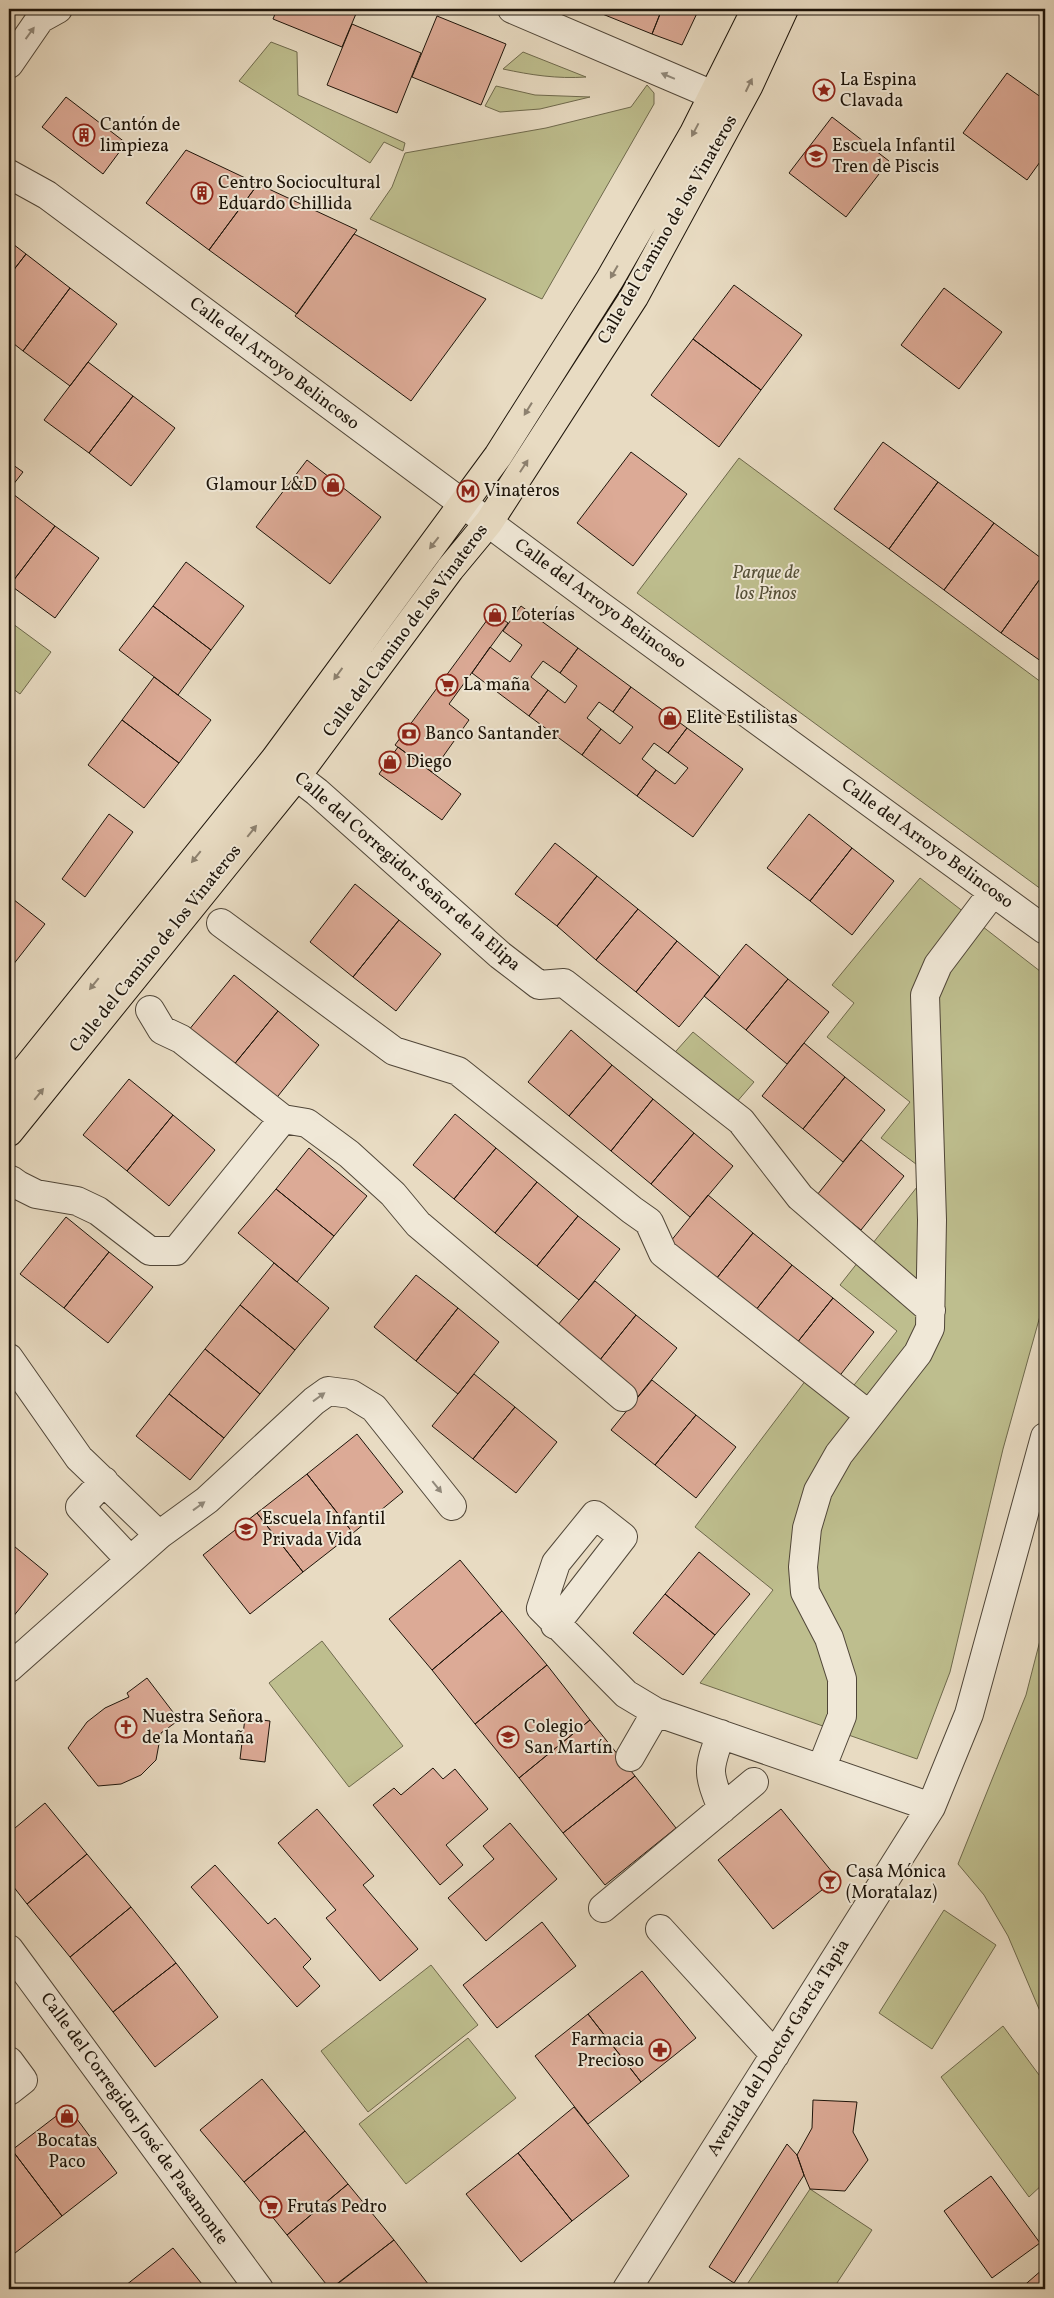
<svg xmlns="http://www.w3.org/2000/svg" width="1054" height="2298" viewBox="0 0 1054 2298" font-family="Vollkorn,serif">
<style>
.green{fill:#bebe8e;stroke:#6e694c}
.building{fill:#dcaa96;stroke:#1d140a}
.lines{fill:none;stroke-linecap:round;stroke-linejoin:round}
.minor-casing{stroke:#504638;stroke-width:30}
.major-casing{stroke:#1d140a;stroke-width:30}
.minor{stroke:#f0e8d7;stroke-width:28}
.major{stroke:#e8dbc2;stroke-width:28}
.oneway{fill:#91897b}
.oneway2{fill:#8d816f}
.labels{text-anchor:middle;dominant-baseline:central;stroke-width:4;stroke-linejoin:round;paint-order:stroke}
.poi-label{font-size:18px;fill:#1d140a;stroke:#f0e8d7;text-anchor:start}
.street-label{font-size:18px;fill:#1d140a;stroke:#f0e8d7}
.park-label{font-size:18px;font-style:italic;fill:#555038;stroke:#f0e8d7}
</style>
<rect width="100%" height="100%" fill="#e8dbc2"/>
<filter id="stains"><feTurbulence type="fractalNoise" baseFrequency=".004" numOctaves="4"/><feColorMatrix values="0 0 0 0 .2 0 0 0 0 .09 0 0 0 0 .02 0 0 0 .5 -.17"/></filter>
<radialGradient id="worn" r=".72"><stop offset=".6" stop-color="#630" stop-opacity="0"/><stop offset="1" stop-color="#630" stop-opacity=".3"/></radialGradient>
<!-- green -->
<path class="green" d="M271 42 297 52 298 95 405 143 403 151 384 142 370 163 239 81Z
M523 52 586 77C557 79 531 75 503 69Z
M647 85 654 93V104L542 299 370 219 392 187 405 153 546 128 631 107Z
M496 86 535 95 590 97 540 109 500 112 485 106Z
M739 458 1045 685V892L637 593Z
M9 621 51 652 20 694 9 686Z
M920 878 1045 975V1298L1003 1449 950 1672 917 1759 700 1683 773 1590 695 1527 806 1380 839 1404 897 1331 840 1285 928 1173 881 1138 910 1102 827 1037 854 1003 832 985Z
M693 1032 754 1082 729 1111 669 1059Z
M1045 1621V2023L1008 1936 984 1895 958 1864 1026 1695Z
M322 1641 403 1746 349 1787 269 1683Z
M944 1910 996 1945 932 2049 879 2013Z
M431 1965 478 2025 368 2112 321 2051Z
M1003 2026 1045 2083V2182L1029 2197 941 2077Z
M468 2038 516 2098 406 2184 359 2124Z
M810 2189 872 2230 833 2289H744Z"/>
<!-- building -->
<path class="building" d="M277 9H358L342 47 273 19Z
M590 9H662L652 34Z
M662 9H699L682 45 652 34Z
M437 16 506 44 481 105 412 77Z
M352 24 421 53 397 113 327 85Z
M1007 73 1045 100V155L1027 180 963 133Z
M66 97 126 143 103 174 42 127Z
M832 117 889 161 846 217 789 173Z
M186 150 258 184 209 250 146 203Z
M258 184 357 230 297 314 209 250Z
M354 234 486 299 411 401 295 316Z
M9 241 26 254 9 276Z
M26 254 70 288 23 351 9 340V276Z
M734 285 802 335 761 390 693 339Z
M70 288 117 324 70 386 23 351Z
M944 288 1002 332 959 389 901 345Z
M693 339 761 390 719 447 651 395Z
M88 362 133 396 89 453 44 420Z
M133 396 175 428 131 486 89 453Z
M883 442 938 482 889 549 834 509Z
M631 452 687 494 633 566 577 523Z
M307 460 381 517 330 584 256 527Z
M9 462 23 472 9 490Z
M938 482 994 523 944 590 889 549Z
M9 491 55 526 10 585 9 584Z
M994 523 1045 561V572L1001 633 944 590Z
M55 526 99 558 55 618 10 585Z
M186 562 244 606 211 650 153 606Z
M1045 572V664L1001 633Z
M153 606 211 650 178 695 119 650Z
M521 606 578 648 560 673 543 661 531 677 548 690 529 716 472 673 490 647 510 662 522 645 503 631Z
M493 612 508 623 449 704 469 720 432 772 395 745Z
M578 648 631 687 613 712 599 702 587 718 601 729 582 755 529 716 548 690 565 703 577 686 560 673Z
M154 677 211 720 179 763 122 720Z
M631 687 687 728 668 753 654 743 642 759 656 770 637 796 582 755 601 729 620 744 633 727 613 712Z
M122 720 179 763 144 808 88 765Z
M687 728 743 769 693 837 637 796 656 770 675 784 688 768 668 753Z
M398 747 461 794 442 820 379 774Z
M109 814 133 832 85 897 62 879Z
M809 814 852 848 810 901 767 868Z
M555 843 597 876 557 926 515 894Z
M852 848 894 881 852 935 810 901Z
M597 876 638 909 596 960 557 926Z
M355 884 399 920 353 977 310 942Z
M9 896 45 924 9 970Z
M638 909 677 941 636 992 596 960Z
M399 920 441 954 396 1011 353 977Z
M677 941 720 977 679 1027 636 992Z
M746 944 788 979 746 1030 704 996Z
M234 975 278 1011 232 1067 188 1031Z
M788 979 829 1012 787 1064 746 1030Z
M278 1011 319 1045 274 1101 232 1067Z
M571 1030 612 1065 569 1116 528 1082Z
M804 1043 845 1077 803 1129 762 1096Z
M612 1065 653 1099 611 1151 569 1116Z
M845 1077 885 1110 843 1162 803 1129Z
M129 1079 173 1115 127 1171 83 1135Z
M653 1099 694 1133 651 1184 611 1151Z
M455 1114 496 1148 454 1199 413 1165Z
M173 1115 215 1150 169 1206 127 1171Z
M694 1133 733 1166 690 1217 651 1184Z
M861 1140 904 1176 861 1230 817 1195Z
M309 1148 367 1196 334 1236 276 1189Z
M496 1148 537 1182 495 1233 454 1199Z
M537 1182 578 1216 537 1266 495 1233Z
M276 1189 334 1236 297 1282 238 1233Z
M708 1195 753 1233 712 1284 666 1247Z
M578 1216 620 1249 579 1300 537 1266Z
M66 1217 109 1252 64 1308 20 1274Z
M753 1233 792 1265 751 1316 712 1284Z
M109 1252 153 1287 108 1343 64 1308Z
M274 1263 329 1308 295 1350 240 1305Z
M792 1265 833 1298 792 1349 751 1316Z
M416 1275 458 1308 416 1361 374 1327Z
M595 1281 636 1315 595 1366 552 1332Z
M833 1298 874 1332 834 1383 792 1349Z
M240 1305 295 1350 260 1394 205 1349Z
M458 1308 499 1342 458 1394 416 1361Z
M636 1315 677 1348 636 1399 595 1366Z
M205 1349 260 1394 224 1438 169 1394Z
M474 1374 515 1407 473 1459 432 1426Z
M652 1380 696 1415 655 1465 611 1430Z
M169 1394 224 1438 190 1480 136 1436Z
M515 1407 557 1442 516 1493 473 1459Z
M696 1415 736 1447 696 1498 655 1465Z
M357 1434 403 1492 353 1533 307 1474Z
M307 1474 353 1533 303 1572 257 1513Z
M257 1513 303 1572 250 1614 203 1555Z
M9 1542 48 1574 12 1618 9 1615Z
M699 1552 750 1594 715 1635 665 1594Z
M460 1560 502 1611 432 1670 389 1619Z
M665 1594 715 1635 683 1675 633 1633Z
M502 1611 547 1665 475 1724 432 1670Z
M547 1665 590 1720 519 1778 475 1724Z
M147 1678 179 1720 161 1733 156 1760 141 1775 121 1784 98 1786 68 1748 87 1722 105 1708 129 1697 127 1693Z
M245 1718 270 1721 265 1762 240 1759Z
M590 1720 635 1776 563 1833 519 1778Z
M433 1768 443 1779 455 1769 488 1809 446 1845 463 1865 440 1885 373 1805 394 1788 401 1795Z
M635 1776 676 1828 605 1885 563 1833Z
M45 1803 87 1854 27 1904 9 1881V1833Z
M317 1809 374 1876 363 1885 418 1949 380 1981 326 1918 336 1910 278 1843Z
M781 1809 837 1878 773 1929 718 1860Z
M510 1823 557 1879 486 1941 448 1898 494 1859 483 1846Z
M87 1854 131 1907 70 1957 27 1904Z
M215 1865 268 1924 275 1918 311 1959 303 1967 320 1986 297 2007 191 1887Z
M131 1907 176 1963 113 2012 70 1957Z
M542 1922 576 1966 497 2028 463 1985Z
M176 1963 218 2017 155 2067 113 2012Z
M642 1971 696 2038 641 2082 588 2014Z
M588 2014 641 2082 588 2124 535 2056Z
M262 2079 305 2131 244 2182 200 2130Z
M813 2100 857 2102 853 2132 868 2160 845 2191 810 2189 804 2175 797 2155 812 2128Z
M68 2107 117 2173 62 2216 12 2150Z
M574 2107 629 2176 572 2221 518 2153Z
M305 2131 348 2184 287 2235 244 2182Z
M787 2144 797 2155 804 2175 734 2283 709 2267Z
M12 2150 62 2216 10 2257 9 2153Z
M518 2153 572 2221 521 2262 466 2194Z
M991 2176 1040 2243 992 2278 944 2211Z
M348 2184 394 2240 330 2289 287 2235Z
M394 2240 432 2289H331Z
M173 2248 206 2289H121Z
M1043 2269 1045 2271V2289H1020Z"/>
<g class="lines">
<!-- minor casing -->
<g class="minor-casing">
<path id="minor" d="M512 9 713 95
M9 64 40 19 58 9
M9 174 47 195 602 607 1045 930
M278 762 317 792 500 955 539 985 564 983 741 1121 800 1197 931 1310
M221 923 394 1051 458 1071 632 1210 649 1222 663 1253 869 1415
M150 1010 162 1030 181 1039 283 1119 307 1123 349 1154 393 1194 418 1224 623 1397
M11 1180 18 1185 36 1194 77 1201 98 1211 150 1251H176L283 1119
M9 1358 79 1458 159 1535 9 1668
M104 1481 80 1507 130 1560
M159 1535 207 1500 314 1401 328 1391 351 1394 374 1408 452 1506
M555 1625 623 1537 595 1515 556 1563 541 1608 626 1694 656 1712 931 1807
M721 1734C707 1771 708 1773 722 1809
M630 1757 656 1712
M821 1769 842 1716V1679L829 1638 805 1592 803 1567 807 1528 818 1491 839 1454 918 1353 930 1328 932 1220 925 995 938 965 993 892
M603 1908 754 1782
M660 1929 775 2055
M9 1949 259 2289
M9 2061 23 2080 9 2091
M627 2289 931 1807 969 1714 1045 1437"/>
</g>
<!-- major casing -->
<g class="major-casing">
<path id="major" d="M9 1090 275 759 498 456 610 279 694 133 756 9
M9 1132 296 777 450 569 489 522 634 297 749 85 784 9"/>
</g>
<!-- minor -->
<use href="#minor" class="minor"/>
<!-- major -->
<use href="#major" class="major"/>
</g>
<!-- one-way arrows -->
<defs><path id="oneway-solid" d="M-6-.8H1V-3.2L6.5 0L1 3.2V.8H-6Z" transform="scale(1.25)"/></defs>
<g class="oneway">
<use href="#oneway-solid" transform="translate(30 33) rotate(-54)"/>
<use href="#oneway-solid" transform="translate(668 76) rotate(-157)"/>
<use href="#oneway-solid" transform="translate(319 1397) rotate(-36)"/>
<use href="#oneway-solid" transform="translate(437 1487) rotate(51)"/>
<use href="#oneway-solid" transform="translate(199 1506) rotate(-36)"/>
</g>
<g class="oneway2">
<use href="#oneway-solid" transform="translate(749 85) rotate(-64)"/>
<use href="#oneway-solid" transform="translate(695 130) rotate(118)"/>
<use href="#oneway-solid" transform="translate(614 272) rotate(120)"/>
<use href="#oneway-solid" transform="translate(528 409) rotate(122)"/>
<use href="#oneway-solid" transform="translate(524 466) rotate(-57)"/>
<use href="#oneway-solid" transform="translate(434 543) rotate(128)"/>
<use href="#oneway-solid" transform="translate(338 674) rotate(126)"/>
<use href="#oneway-solid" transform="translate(252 831) rotate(-51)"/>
<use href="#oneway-solid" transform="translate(196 857) rotate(129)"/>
<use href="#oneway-solid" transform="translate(94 984) rotate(129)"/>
<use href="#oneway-solid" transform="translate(39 1094) rotate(-51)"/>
</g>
<!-- icons -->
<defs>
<g id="sight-ring" transform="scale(1.125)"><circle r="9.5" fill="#f0e8d7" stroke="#8f2418" stroke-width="1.5"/><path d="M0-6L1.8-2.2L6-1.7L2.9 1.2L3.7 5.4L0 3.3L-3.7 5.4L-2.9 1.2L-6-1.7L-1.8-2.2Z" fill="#8f2418"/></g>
<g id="building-ring" transform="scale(1.125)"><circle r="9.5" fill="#f0e8d7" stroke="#8f2418" stroke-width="1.5"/><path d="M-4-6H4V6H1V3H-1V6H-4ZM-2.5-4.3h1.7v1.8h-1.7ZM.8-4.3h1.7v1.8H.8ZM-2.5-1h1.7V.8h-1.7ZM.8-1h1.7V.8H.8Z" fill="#8f2418"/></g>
<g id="school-ring" transform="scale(1.125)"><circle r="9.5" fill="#f0e8d7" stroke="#8f2418" stroke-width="1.5"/><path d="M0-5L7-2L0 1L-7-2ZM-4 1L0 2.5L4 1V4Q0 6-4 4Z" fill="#8f2418"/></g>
<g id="shop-ring" transform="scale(1.125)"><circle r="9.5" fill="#f0e8d7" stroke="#8f2418" stroke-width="1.5"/><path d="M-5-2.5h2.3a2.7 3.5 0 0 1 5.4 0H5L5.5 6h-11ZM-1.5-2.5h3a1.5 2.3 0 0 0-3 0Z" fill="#8f2418"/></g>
<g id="metro-ring" transform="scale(1.125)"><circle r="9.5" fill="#f0e8d7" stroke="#8f2418" stroke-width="1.5"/><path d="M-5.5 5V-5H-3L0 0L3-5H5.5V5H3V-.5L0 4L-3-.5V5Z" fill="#8f2418"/></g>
<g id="supermarket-ring" transform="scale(1.125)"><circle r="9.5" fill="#f0e8d7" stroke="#8f2418" stroke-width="1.5"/><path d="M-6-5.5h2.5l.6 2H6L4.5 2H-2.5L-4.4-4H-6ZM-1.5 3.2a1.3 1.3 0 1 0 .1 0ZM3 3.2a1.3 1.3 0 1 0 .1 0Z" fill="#8f2418"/></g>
<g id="bank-ring" transform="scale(1.125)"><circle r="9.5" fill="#f0e8d7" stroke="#8f2418" stroke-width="1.5"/><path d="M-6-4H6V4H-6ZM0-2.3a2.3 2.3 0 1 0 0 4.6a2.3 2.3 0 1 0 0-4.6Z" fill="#8f2418"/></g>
<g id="church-ring" transform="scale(1.125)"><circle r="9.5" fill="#f0e8d7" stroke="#8f2418" stroke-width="1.5"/><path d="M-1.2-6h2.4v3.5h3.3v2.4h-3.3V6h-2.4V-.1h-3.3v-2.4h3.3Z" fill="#8f2418"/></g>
<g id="bar-ring" transform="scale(1.125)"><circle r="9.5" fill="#f0e8d7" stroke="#8f2418" stroke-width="1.5"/><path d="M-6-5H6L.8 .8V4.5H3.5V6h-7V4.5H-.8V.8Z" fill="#8f2418"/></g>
<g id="pharmacy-ring" transform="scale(1.125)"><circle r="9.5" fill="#f0e8d7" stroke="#8f2418" stroke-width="1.5"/><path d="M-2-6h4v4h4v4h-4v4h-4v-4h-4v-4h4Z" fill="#8f2418"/></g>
</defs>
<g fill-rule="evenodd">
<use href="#sight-ring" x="824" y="90"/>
<use href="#building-ring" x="84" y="135"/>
<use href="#school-ring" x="816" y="156"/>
<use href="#building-ring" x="202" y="193"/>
<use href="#shop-ring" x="333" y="485"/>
<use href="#metro-ring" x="468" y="491"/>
<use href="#shop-ring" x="495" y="615"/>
<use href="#supermarket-ring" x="447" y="685"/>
<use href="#shop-ring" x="670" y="718"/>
<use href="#bank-ring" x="409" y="734"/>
<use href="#shop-ring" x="390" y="762"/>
<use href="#school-ring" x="246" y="1529"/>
<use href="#church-ring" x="126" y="1727"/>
<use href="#school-ring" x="508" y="1737"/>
<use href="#bar-ring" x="830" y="1882"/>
<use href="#pharmacy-ring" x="660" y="2050"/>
<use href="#shop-ring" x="67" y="2116"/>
<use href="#supermarket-ring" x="271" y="2207"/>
</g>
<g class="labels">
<!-- poi labels -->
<g class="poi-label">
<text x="840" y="80">La Espina<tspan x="840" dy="21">Clavada</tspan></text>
<text x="100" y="125">Cantón de<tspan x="100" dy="21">limpieza</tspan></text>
<text x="832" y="146">Escuela Infantil<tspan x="832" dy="21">Tren de Piscis</tspan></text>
<text x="218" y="183">Centro Sociocultural<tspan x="218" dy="21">Eduardo Chillida</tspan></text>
<text x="317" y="485" text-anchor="end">Glamour L&amp;D</text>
<text x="484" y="491">Vinateros</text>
<text x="511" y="615">Loterías</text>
<text x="463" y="685">La maña</text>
<text x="686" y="718">Elite Estilistas</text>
<text x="425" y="734">Banco Santander</text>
<text x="406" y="762">Diego</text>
<text x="262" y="1519">Escuela Infantil<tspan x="262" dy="21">Privada Vida</tspan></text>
<text x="142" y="1717">Nuestra Señora<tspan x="142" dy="21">de la Montaña</tspan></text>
<text x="524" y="1727">Colegio<tspan x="524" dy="21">San Martín</tspan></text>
<text x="846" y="1872">Casa Mónica<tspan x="846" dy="21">(Moratalaz)</tspan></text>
<text x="644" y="2040" text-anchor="end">Farmacia<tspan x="644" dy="21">Precioso</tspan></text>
<text x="67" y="2141" text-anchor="middle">Bocatas<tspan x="67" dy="21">Paco</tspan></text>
<text x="287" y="2207">Frutas Pedro</text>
</g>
<!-- street labels -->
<g class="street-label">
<text transform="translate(668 230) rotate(-60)">Calle del Camino de los Vinateros</text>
<text transform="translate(274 364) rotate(37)">Calle del Arroyo Belincoso</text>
<text transform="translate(600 604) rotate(36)">Calle del Arroyo Belincoso</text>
<text transform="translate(406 631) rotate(-53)">Calle del Camino de los Vinateros</text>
<text transform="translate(927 844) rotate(36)">Calle del Arroyo Belincoso</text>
<text transform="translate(407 872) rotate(41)">Calle del Corregidor Señor de la Elipa</text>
<text transform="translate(156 949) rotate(-51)">Calle del Camino de los Vinateros</text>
<text transform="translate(779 2048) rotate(-58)">Avenida del Doctor García Tapia</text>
<text transform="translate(134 2119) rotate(54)">Calle del Corregidor José de Pasamonte</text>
</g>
<!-- park labels -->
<g class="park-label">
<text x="766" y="573">Parque de<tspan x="766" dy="21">los Pinos</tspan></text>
</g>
</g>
<!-- margin -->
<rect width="1054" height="2298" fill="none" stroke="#e8dbc2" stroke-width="30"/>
<rect x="10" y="10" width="1034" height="2278" fill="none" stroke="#1d140a" stroke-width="2.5"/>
<rect x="15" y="15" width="1024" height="2268" fill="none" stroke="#1d140a"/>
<rect width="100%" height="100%" filter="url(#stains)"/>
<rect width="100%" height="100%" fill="url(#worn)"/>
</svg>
